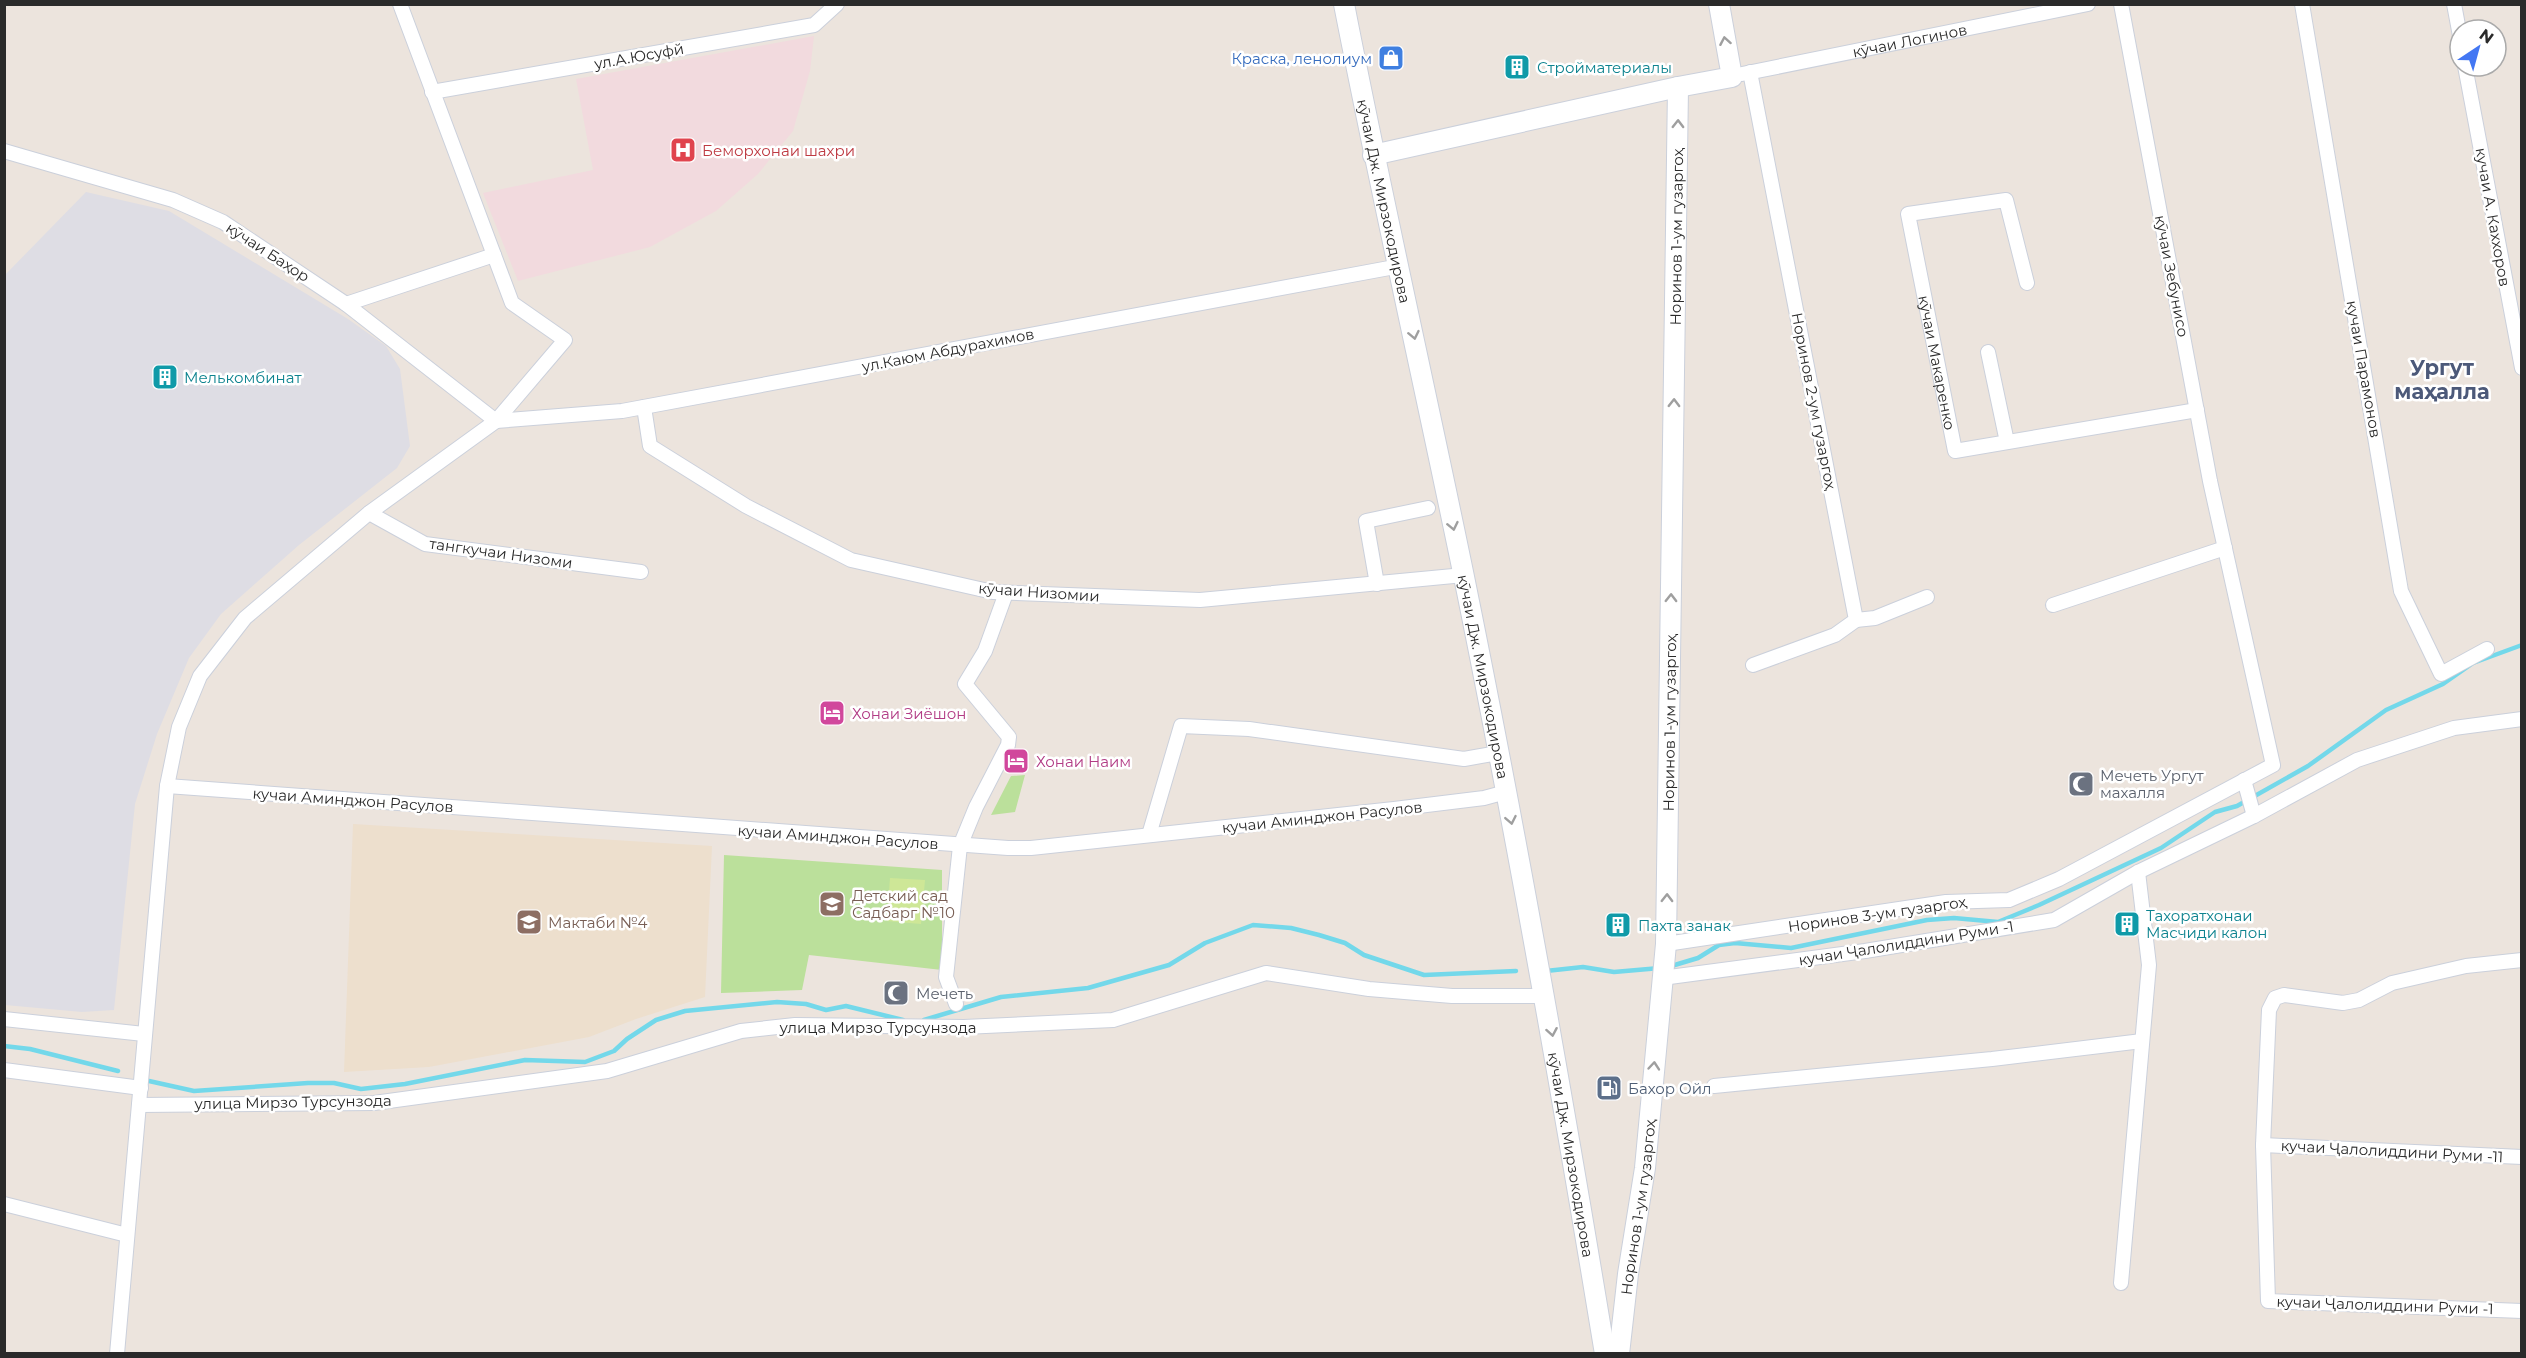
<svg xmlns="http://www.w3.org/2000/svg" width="2526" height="1358" viewBox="0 0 2526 1358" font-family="Montserrat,sans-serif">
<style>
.industrial{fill:#dedde4}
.education{fill:#eddfcd}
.medical{fill:#f2dade}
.green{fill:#bbe09b}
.pitch{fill:#cee797}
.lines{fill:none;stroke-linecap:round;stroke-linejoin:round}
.stream{stroke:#73d8ea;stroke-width:4.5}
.street-casing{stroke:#cbd0db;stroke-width:16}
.secondary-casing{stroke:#cbd0db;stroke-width:22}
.street{stroke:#fff;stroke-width:14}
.secondary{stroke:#fff;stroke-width:20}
.oneway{stroke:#9f9f9f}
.labels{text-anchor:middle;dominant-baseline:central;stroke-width:5;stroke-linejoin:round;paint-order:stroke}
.street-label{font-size:15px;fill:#2a2a2a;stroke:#fff}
.shop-label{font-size:15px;fill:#366cbe;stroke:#fff;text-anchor:end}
.culture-label{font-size:15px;fill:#0d838f;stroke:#fff;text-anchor:start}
.health-label{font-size:15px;fill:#be3a42;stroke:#fff;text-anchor:start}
.hotel-label{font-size:15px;fill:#b23c85;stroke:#fff;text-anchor:start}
.worship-label{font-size:15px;fill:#5b616d;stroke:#fff;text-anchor:start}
.education-label{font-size:15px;fill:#785e54;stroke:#fff;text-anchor:start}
.service-label{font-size:15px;fill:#4e5e75;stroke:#fff;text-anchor:start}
.district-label{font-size:21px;font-weight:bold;fill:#4c5979;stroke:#fff}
</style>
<rect width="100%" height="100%" fill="#ece4dd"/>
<!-- industrial -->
<path class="industrial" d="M86 192 169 211 348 319 386 346 400 369 410 446 397 468 299 545 221 614 189 658 157 734 135 804 114 1010 82 1012 5 1005 4 276Z"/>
<!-- education -->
<path class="education" d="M353 824 712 846 705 997 636 1019 589 1037 429 1067 344 1072Z"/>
<!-- medical -->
<path class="medical" d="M814 36 810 71 793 131 758 174 716 211 650 247 518 281 483 193 593 170 576 79Z"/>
<!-- green -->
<path class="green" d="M1025 775 1015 812 991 815 1011 776Z
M724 855 942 870V970L809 955 802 990 721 993Z"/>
<!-- pitch -->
<path class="pitch" d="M890 878 925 880 921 924 887 921Z"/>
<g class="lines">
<!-- stream -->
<path class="stream" d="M1668 967 1698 958 1719 945 1735 943 1791 948 1927 920 1954 918 1998 922 2039 905 2161 848 2215 812 2237 806 2308 766 2386 710 2443 684 2473 663 2522 645
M1546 971 1583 967 1614 972 1660 968
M924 1020 1001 997 1088 988 1169 965 1205 943 1253 925 1291 928 1319 935 1345 943 1364 955 1424 975 1516 971
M4 1046 30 1049 118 1071
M149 1081 194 1091 308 1083H334L361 1089 405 1084 525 1060 585 1062 614 1051 627 1039 656 1020 685 1011 777 1002 806 1004 826 1010 846 1006 903 1020"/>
<!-- street casing -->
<g class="street-casing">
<g id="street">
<path d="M2302 4 2401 591 2441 674 2487 649"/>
<path d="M2454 4 2460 36"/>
<path d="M2465 66 2522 368"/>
<path d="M1750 72 1856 620 1835 635 1753 665"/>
<path id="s1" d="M1742 74 2088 4"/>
<path d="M432 92 814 25 837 4"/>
<path d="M4 151 173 200 223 222 346 304 496 421 622 411 1400 266"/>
<path id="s2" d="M2027 283 2006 200 1908 214 1955 451 2197 410"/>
<path d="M346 304 494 255"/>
<path d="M1988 352 2007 442"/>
<path d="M644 407 650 446 746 506 851 560 993 592 1200 600 1464 575"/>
<path d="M369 513 425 544 641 572"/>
<path d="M1377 584 1366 521 1428 508"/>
<path d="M2053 605 2225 548"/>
<path d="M1856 620 1875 618 1927 597"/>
<path d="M2244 780 2254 816"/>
<path d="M167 786 1008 848H1031L1394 809 1484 798 1506 792"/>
<path d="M1149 835 1181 726 1249 729 1464 759 1498 753"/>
<path d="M1666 944 1946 902 2009 900 2059 879 2273 765 2210 481 2121 4"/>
<path d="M2522 960 2466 966 2392 983 2359 1000 2343 1003 2284 995 2275 998 2269 1010 2263 1145 2268 1301 2522 1311"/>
<path d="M1662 978 1865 951 2054 920 2138 872 2254 816 2357 760 2454 728 2522 719"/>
<path d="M956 1004 946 977 960 846 976 807 1008 745 1009 737 965 684 985 651 1006 593"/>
<path d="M4 1019 144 1034"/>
<path d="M4 1070 141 1088"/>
<path d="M1714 1086 1992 1059 2142 1041"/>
<path d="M139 1105 374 1103 607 1071 741 1031 795 1025 964 1027 1113 1020 1266 973 1369 989 1452 996H1545"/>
<path d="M2263 1145 2522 1157"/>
<path d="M4 1204 127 1235"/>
<path d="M2121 1283 2149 965 2138 872"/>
<path d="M117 1354 167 786 179 727 200 676 245 618 369 513 496 421 565 340 512 303 400 4"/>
</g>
</g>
<!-- secondary casing -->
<g class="secondary-casing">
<g id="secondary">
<path id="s3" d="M1344 4C1381 194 1424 383 1463 572 1516 832 1562 1092 1605 1354"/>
<path d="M1373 155 1678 87 1732 77 1719 4"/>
<path id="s4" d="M1619 1354 1628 1274 1645 1168 1666 944 1678 87"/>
</g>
</g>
<!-- street -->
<use href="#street" class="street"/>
<!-- secondary -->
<use href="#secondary" class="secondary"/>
</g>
<!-- one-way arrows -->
<defs><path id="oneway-chevron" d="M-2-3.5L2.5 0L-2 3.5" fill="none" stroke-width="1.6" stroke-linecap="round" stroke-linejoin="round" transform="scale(1.5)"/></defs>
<g class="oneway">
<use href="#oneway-chevron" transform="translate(1725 41) rotate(-100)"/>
<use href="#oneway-chevron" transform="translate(1678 124) rotate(-89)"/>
<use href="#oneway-chevron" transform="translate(1414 335) rotate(78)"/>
<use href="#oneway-chevron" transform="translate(1674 403) rotate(-89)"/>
<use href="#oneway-chevron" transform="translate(1453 526) rotate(78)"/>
<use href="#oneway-chevron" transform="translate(1671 598) rotate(-89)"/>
<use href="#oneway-chevron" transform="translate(1511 820) rotate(79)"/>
<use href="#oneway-chevron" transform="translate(1667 898) rotate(-89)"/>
<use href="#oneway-chevron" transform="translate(1552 1032) rotate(80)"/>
<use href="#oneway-chevron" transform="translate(1654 1066) rotate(-85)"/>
</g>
<!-- icons -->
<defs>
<g id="shop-square" transform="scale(1.35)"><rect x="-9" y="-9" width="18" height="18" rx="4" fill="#3f7fe0" stroke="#fff"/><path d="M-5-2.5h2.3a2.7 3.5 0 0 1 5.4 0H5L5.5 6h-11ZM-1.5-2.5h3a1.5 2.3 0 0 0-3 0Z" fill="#fff"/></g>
<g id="building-square" transform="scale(1.35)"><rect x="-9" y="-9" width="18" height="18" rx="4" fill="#0f9aa8" stroke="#fff"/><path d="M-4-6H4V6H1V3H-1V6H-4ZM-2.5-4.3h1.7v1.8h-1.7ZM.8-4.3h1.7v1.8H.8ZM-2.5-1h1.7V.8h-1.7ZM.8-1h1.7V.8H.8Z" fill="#fff"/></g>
<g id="hospital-square" transform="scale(1.35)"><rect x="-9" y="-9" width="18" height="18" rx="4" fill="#e0444e" stroke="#fff"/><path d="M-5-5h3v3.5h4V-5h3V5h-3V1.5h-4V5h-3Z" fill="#fff"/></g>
<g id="hotel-square" transform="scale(1.35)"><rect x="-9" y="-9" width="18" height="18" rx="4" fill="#d1479c" stroke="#fff"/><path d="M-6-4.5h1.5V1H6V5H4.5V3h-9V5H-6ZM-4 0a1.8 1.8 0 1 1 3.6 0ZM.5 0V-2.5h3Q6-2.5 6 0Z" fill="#fff"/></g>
<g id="mosque-square" transform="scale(1.35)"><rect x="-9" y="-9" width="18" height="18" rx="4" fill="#6b7280" stroke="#fff"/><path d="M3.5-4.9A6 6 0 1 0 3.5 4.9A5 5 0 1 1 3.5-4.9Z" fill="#fff"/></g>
<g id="school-square" transform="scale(1.35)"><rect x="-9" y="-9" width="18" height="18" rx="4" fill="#8d6e63" stroke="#fff"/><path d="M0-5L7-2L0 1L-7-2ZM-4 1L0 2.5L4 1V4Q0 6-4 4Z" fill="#fff"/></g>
<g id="fuel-square" transform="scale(1.35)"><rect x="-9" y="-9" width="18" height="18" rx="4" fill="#5c6f8a" stroke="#fff"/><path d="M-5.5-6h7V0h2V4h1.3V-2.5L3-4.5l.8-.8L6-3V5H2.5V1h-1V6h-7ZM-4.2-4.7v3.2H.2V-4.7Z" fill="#fff"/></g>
</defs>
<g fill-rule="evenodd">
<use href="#shop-square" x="1391" y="58"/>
<use href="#building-square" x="1517" y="67"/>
<use href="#hospital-square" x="683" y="150"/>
<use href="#building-square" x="165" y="377"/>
<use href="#hotel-square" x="832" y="713"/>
<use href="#hotel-square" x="1016" y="761"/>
<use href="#mosque-square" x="2081" y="784"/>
<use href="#school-square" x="832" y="904"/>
<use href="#school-square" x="529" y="922"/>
<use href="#building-square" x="2127" y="924"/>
<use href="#building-square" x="1618" y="925"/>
<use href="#mosque-square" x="896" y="993"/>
<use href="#fuel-square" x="1609" y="1088"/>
</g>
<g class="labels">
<!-- street labels -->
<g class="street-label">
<text stroke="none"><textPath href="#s1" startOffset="171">кӯчаи Логинов</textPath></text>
<text transform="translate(639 56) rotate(-10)">ул.А.Юсуфй</text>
<text stroke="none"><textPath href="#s3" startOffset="201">кӯчаи Дж. Мирзокодирова</textPath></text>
<text transform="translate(2493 217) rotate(80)">кучаи А. Каххоров</text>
<text stroke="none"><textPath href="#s4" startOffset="1120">Норинов 1-ум гузаргоҳ</textPath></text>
<text transform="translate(268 252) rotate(33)">кӯчаи Баҳор</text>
<text transform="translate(2172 276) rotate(79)">кӯчаи Зебунисо</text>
<text transform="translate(948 350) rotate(-11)">ул.Каюм Абдурахимов</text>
<text stroke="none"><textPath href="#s2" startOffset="336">кӯчаи Макаренко</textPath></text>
<text transform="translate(2364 369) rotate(80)">кучаи Парамонов</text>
<text transform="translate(1814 401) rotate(79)">Норинов 2-ум гузаргоҳ</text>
<text transform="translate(501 553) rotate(8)">тангкучаи Низоми</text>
<text transform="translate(1039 592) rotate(4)">кӯчаи Низомии</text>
<text stroke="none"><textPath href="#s3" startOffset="687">кӯчаи Дж. Мирзокодирова</textPath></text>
<text stroke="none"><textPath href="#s4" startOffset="634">Норинов 1-ум гузаргоҳ</textPath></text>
<text transform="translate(353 800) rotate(4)">кучаи Аминджон Расулов</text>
<text transform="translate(1322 817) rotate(-6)">кучаи Аминджон Расулов</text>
<text transform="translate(838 837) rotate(4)">кучаи Аминджон Расулов</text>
<text transform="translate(1877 914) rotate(-8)">Норинов 3-ум гузаргоҳ</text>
<text transform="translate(1906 943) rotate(-9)">кучаи Ҷалолиддини Руми -1</text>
<text x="878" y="1027">улица Мирзо Турсунзода</text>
<text transform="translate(293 1102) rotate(-1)">улица Мирзо Турсунзода</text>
<text transform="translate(2392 1151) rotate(3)">кучаи Ҷалолиддини Руми -11</text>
<text stroke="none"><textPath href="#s3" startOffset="1173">кӯчаи Дж. Мирзокодирова</textPath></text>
<text stroke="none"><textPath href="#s4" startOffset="148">Норинов 1-ум гузаргоҳ</textPath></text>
<text transform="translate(2385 1305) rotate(2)">кучаи Ҷалолиддини Руми -1</text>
</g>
<!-- shop labels -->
<g class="shop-label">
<text x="1372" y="58">Краска, ленолиум</text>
</g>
<!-- culture labels -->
<g class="culture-label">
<text x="1537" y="67">Стройматериалы</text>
<text x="184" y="377">Мелькомбинат</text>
<text x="2146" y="915">Тахоратхонаи<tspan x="2146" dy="17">Масчиди калон</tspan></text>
<text x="1638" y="925">Пахта занак</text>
</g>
<!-- health labels -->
<g class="health-label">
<text x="702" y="150">Беморхонаи шахри</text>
</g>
<!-- hotel labels -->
<g class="hotel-label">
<text x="852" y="713">Хонаи Зиёшон</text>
<text x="1036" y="761">Хонаи Наим</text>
</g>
<!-- worship labels -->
<g class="worship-label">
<text x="2100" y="775">Мечеть Ургут<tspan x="2100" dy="17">махалля</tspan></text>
<text x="916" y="993">Мечеть</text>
</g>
<!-- education labels -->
<g class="education-label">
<text x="852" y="895">Детский сад<tspan x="852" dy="17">Садбарг №10</tspan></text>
<text x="548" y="922">Мактаби №4</text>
</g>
<!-- service labels -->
<g class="service-label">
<text x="1628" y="1088">Бахор Ойл</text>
</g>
<!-- district labels -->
<g class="district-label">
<text x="2442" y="367">Ургут<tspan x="2442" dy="24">маҳалла</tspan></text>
</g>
</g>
<!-- border -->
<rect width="2526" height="1358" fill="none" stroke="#2a2a2a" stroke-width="12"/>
<!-- north arrow -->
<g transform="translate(2478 48) rotate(36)"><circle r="28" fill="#ffffff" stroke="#aaaaaa" stroke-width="1.5"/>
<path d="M0-4.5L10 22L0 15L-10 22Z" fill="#4377f3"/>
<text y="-9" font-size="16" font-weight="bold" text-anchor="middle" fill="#2a2a2a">N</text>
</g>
</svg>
